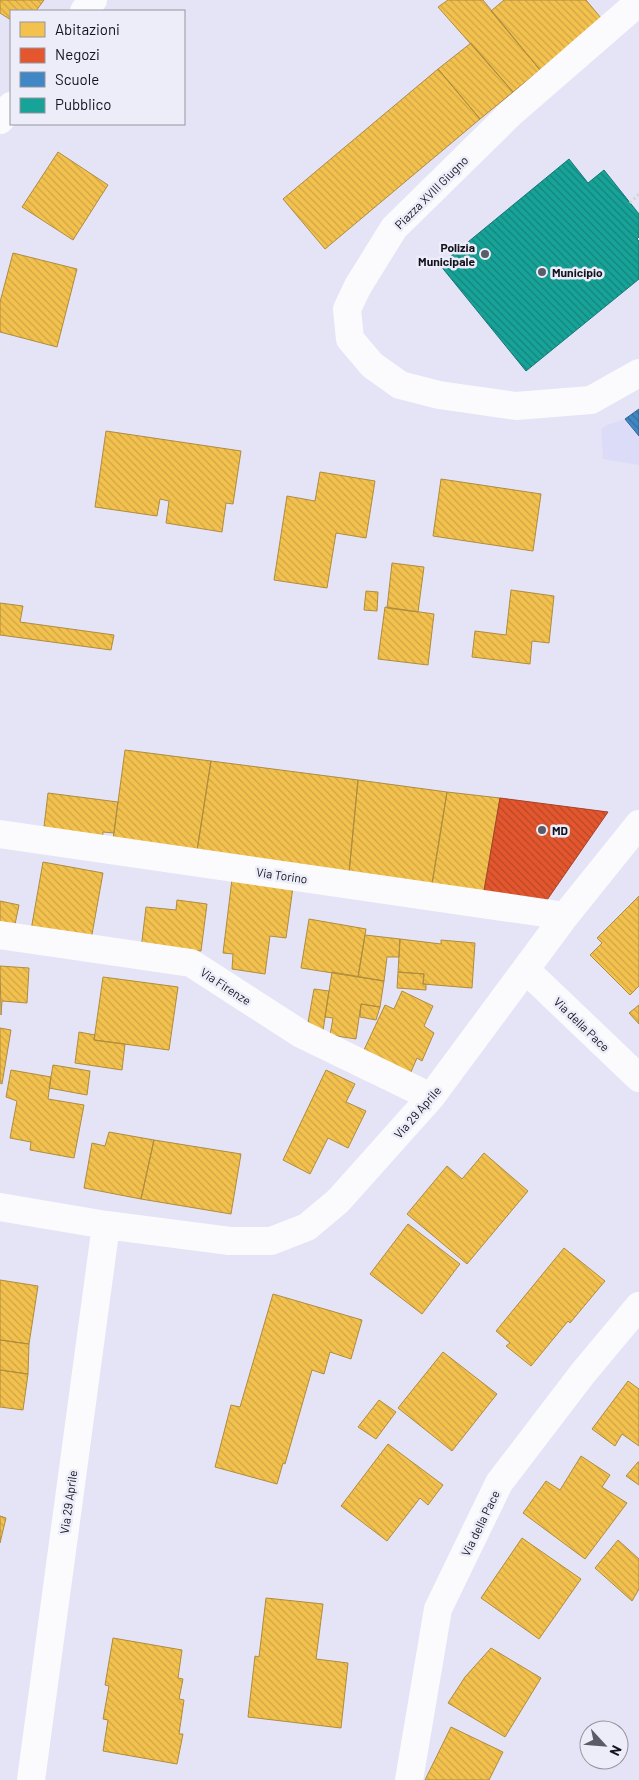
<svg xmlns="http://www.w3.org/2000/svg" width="639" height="1780" viewBox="0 0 639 1780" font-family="Barlow,sans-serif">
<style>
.built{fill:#dcdcf9}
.homes{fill:url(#homes-back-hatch);stroke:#af8c3f}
.shops{fill:url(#shops-back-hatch);stroke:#a54229}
.schools{fill:url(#schools-back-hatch);stroke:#326593}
.public{fill:url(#public-back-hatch);stroke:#167873}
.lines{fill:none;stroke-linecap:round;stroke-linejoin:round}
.path{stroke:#d6d6dc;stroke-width:3;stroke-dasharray:2.5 2.5;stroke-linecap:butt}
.minor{stroke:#fbfbfe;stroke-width:28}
.poi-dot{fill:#5c5c69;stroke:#ecedf9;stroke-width:2}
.labels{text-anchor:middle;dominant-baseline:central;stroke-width:5;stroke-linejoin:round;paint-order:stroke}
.street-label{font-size:12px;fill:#13121d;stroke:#ecedf9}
.poi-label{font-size:12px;font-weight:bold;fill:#13121d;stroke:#ecedf9;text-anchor:start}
</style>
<defs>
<pattern id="homes-back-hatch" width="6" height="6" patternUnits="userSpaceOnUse" patternTransform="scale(1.25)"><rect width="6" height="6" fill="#f2c14e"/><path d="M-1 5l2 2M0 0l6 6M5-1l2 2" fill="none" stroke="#cfa544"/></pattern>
<pattern id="shops-back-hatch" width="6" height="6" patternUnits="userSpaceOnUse" patternTransform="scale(1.25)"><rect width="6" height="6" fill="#e4572e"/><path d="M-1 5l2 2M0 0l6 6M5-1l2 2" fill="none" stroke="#b84727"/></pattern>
<pattern id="schools-back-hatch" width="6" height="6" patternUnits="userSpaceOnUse" patternTransform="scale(1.25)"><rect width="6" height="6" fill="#3f88c5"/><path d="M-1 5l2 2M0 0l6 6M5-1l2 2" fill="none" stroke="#346e9f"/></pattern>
<pattern id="public-back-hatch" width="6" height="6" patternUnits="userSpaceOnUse" patternTransform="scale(1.25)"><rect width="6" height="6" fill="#17a398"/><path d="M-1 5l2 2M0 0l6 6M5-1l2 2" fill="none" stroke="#14837b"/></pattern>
</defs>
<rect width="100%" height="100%" fill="#e4e4f6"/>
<!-- built -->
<path class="built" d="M639 409V465L603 459 601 429 607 425 625 419Z"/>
<!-- homes -->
<path class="homes" d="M0 0H44L36 11H11V20L0 13Z
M448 0H483L540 70 513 92 438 7Z
M504 0H586L601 18 540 70 491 11Z
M471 43 513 92 480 119 438 69Z
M438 69 480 119 325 249 283 199Z
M58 152 108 185 73 240 22 207Z
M13 253 77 269 57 347 0 332V302Z
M106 431 241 451 233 504 226 503 222 532 166 523 169 501 160 499 157 516 95 507Z
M320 472 375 481 366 538 336 533 327 588 274 580 287 496 315 501Z
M441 479 541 494 533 551 433 536Z
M392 563 424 567 418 612 387 608Z
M511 590 554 596 549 643 532 641 530 664 472 657 475 631 506 635Z
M366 591 378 592 377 611 364 610Z
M0 603 23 606 20 622 114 635 111 650 0 635Z
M385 607 434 614 428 665 378 659Z
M125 750 211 761 197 851 113 839Z
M211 761 358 780 349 873 197 851Z
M358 780 447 792 432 884 349 873Z
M447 792 500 798 484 891 432 884Z
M48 793 118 802 114 833 103 832 102 842 43 835Z
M43 862 103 873 91 940 31 930Z
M232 879 293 887 286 938 270 936 265 974 232 969 233 954 223 953Z
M639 896V986L630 995 590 955 602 943 597 938Z
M177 900 207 904 201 951 141 949 146 907 176 910Z
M0 901 19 905 14 929 0 926Z
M309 919 366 929 358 977 301 968Z
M365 935 400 939 399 957H387L384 981 358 977Z
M400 939 441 944V940L475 943 472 988 423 984 424 974 398 972Z
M0 966 29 968 27 1003 2 1001 1 1015Z
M332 972 384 981 380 1007 361 1004 356 1039 330 1035 333 1018 325 1017Z
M398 972 424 974 423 984H426V990L397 988Z
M103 977 178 987 169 1050 94 1040Z
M314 989 329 991 323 1031 307 1028Z
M402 991 433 1006 424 1026 434 1033 422 1061 417 1058 410 1074 363 1052 385 1005 394 1009Z
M361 1004 380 1007 376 1020 360 1017Z
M639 1005V1024L629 1013Z
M0 1028 11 1030 2 1084 0 1083Z
M79 1032 95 1035 94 1040 125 1044 122 1070 75 1063Z
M53 1065 90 1071 87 1095 49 1088Z
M11 1070 51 1077 48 1099 84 1105 74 1158 30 1150 31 1142 10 1138 17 1101 6 1097Z
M326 1070 355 1084 346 1102 366 1111 348 1148 328 1138 310 1174 283 1160Z
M109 1132 154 1140 141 1199 84 1188 92 1143 105 1146Z
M154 1140 241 1154 231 1214 141 1199Z
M484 1153 528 1191 467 1264 407 1214 447 1166 462 1179Z
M408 1224 460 1264 422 1314 370 1274Z
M564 1248 605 1281 570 1323 568 1321 531 1366 506 1346 510 1343 496 1331Z
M0 1280 38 1286 29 1344 0 1340Z
M273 1294 362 1320 351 1359 330 1352 324 1374 312 1370 285 1464 283 1463 277 1484 215 1467 231 1405 240 1407Z
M0 1340 29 1344 28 1374 0 1370Z
M443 1352 497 1394 452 1451 398 1408Z
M0 1370 28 1374 23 1410 0 1407Z
M628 1381 639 1389V1446L622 1434 615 1446 592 1429Z
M379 1400 396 1412 376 1439 358 1427Z
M388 1444 443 1485 428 1505 420 1498 387 1541 341 1506Z
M581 1456 610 1475 602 1487 627 1503 585 1559 523 1513 546 1481 560 1490Z
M638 1462H639V1485L626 1476Z
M0 1516 6 1518 0 1543Z
M522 1538 581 1579 539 1639 481 1598Z
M618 1540 639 1559V1589L632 1601 595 1568Z
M266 1598 323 1604 316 1659 348 1663 341 1728 248 1717 255 1656 259 1657Z
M113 1638 182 1650 178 1678 183 1679 179 1699 184 1700 179 1734H183L177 1764 103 1751 108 1720 103 1719 109 1686 105 1685Z
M491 1648 541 1678 505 1737 448 1703 465 1677Z
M451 1727 503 1752 489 1780H425Z"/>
<!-- shops -->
<path class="shops" d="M500 798 608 812 547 900 484 891Z"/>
<!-- schools -->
<path class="schools" d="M639 409V436L625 419Z"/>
<!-- public -->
<path class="public" d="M569 159 588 183 604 170 639 214V237L637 239 639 241V279L526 371 440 265Z"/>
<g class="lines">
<!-- path -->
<path class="path" d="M630 203 639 194"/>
<!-- minor -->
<path class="minor" d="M639 2 510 114 394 228 358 286 347 309 350 339 372 365 400 385 439 395 516 406 591 400 639 373
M84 11 93 0
M0 120 11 106
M0 834 565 916
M0 935 191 963 301 1034 431 1097
M526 970 639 1078
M0 1207 106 1225 230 1241H271L307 1227 338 1201 431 1097 565 916 639 824
M31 1780 106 1225
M409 1780 438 1609 499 1483 583 1373 639 1306"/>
</g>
<!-- markers -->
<g class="poi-dot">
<circle cx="485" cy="254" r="5"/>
<circle cx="542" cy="272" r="5"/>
<circle cx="542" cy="830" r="5"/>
</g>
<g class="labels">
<!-- street labels -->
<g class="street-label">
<text transform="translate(431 192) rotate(-45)">Piazza XVIII Giugno</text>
<text transform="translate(282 875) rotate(8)">Via Torino</text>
<text transform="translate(226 986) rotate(33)">Via Firenze</text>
<text transform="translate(582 1024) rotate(44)">Via della Pace</text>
<text transform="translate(417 1112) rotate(-49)">Via 29 Aprile</text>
<text transform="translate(68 1502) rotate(-82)">Via 29 Aprile</text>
<text transform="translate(480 1523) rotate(-64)">Via della Pace</text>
</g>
<!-- poi labels -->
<g class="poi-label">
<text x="475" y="247" text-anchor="end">Polizia<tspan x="475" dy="14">Municipale</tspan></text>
<text x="552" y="272">Municipio</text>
<text x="552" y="830">MD</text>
</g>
</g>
<!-- legend -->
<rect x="10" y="10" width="175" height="115" fill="#ecedf9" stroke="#9595a1"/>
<rect x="20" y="22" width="25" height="15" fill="#f2c14e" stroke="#9595a1"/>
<text x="55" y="35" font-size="15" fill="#13121d">Abitazioni</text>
<rect x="20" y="48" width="25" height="15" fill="#e4572e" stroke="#9595a1"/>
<text x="55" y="60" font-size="15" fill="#13121d">Negozi</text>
<rect x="20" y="72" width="25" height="15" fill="#3f88c5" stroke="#9595a1"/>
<text x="55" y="85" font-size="15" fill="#13121d">Scuole</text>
<rect x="20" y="98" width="25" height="15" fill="#17a398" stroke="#9595a1"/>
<text x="55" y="110" font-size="15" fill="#13121d">Pubblico</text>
<!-- north arrow -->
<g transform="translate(604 1745) rotate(116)"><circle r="24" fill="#ecedf9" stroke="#9595a1"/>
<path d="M0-4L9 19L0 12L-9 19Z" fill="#5c5c69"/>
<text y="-8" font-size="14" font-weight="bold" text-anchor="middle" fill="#13121d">N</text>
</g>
</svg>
